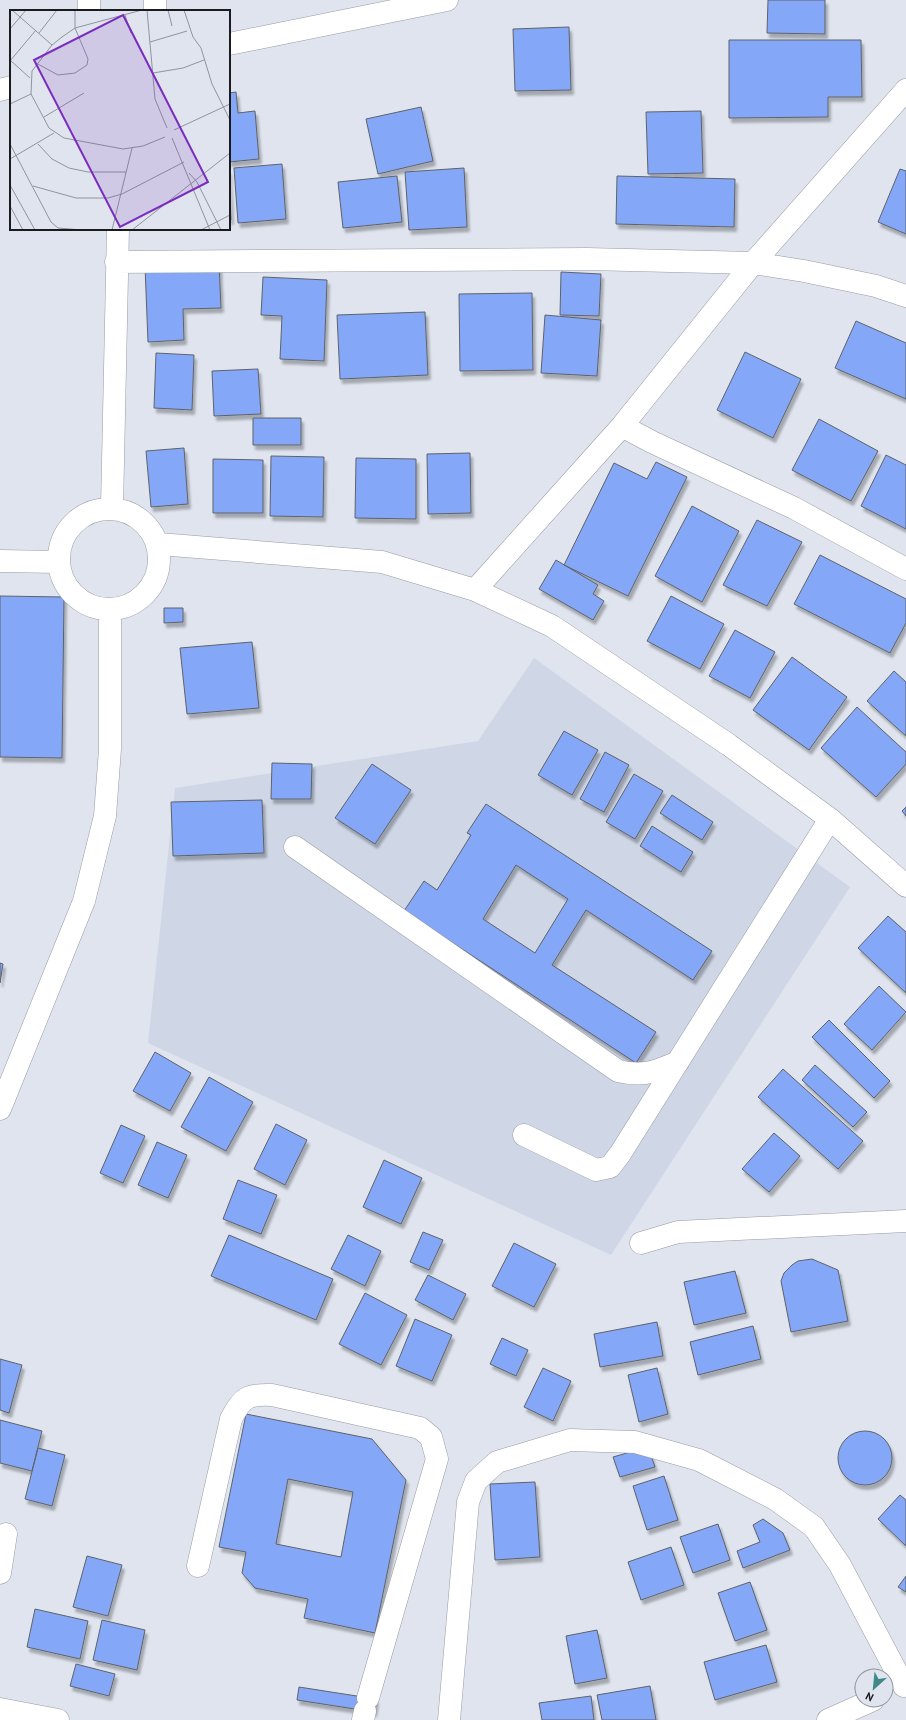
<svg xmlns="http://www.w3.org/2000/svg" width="906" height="1720" viewBox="0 0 906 1720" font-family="'PT Sans',sans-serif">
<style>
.built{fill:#cfd7e7}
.building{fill:#85a7f7;stroke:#5e626a;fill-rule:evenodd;filter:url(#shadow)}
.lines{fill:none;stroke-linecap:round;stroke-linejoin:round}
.minor-casing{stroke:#979ba5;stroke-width:23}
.minor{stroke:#fff;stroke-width:22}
.inset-road{fill:none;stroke:#90949b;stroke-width:1}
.view{fill:#7b2cbf;fill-opacity:0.15;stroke:#7b2cbf;stroke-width:2}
.inset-edge{fill:none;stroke:#191b1e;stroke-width:2}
</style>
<defs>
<filter id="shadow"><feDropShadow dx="2.5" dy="4.5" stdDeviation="1" flood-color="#0004"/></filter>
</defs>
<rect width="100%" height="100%" fill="#dfe4ee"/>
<!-- built -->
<path class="built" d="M534 658 850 887 611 1255 148 1043 175 788 478 741Z"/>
<!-- building -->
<path class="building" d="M768 0H825V34L767 33Z
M569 27 571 90 515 91 513 29Z
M729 40H861L862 97H828V117L729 118Z
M236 92 238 113 255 111 259 159 229 162V93Z
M421 107 433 161 378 174 366 119Z
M701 111 703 173 648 174 646 112Z
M282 164 286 219 238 223 234 168Z
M464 168 467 227 409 230 405 172Z
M900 169 906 171V234L878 222Z
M229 170 231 220H229Z
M397 176 402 222 343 228 338 182Z
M617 176 735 179 734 227 616 224Z
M219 264 221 308 183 309 184 340 148 342 145 266Z
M561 272 601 274 599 316 560 315Z
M263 277 327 280 324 361 280 359 282 316 261 315Z
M532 293 533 370 460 371 459 294Z
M425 312 428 375 340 379 337 315Z
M545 315 601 320 597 376 541 373Z
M856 321 906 343V399L835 368Z
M745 352 801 379 773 438 717 410Z
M156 353 194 355 192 410 154 408Z
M258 369 261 414 214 416 212 371Z
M253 418H301V445H253Z
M819 419 878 451 851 501 792 470Z
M184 448 188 504 151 507 146 451Z
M470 453 471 513 428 514 427 454Z
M886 455 906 465V529L861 506Z
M271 456 324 457 323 517 270 516Z
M356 458 416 459V519L355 518Z
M213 459 263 460V513H213Z
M656 462 687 477 628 596 564 565 614 463 647 479Z
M692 506 739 531 702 602 655 576Z
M757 520 802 542 767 606 723 585Z
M820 555 906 599V623L890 653 794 604Z
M556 560 598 585 593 594 604 601 593 620 539 589Z
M0 596 64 597 62 758 0 757Z
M671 596 724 624 700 669 647 641Z
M164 608H183V622L164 623Z
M735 630 775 652 750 698 709 676Z
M252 642 259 708 187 714 180 648Z
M792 657 847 697 809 750 753 710Z
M894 671 906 682V736L867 701Z
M857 707 906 752V764L876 797 821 748Z
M564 731 598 750 572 795 538 775Z
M605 752 629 765 604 812 580 799Z
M272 763 312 764 311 799H271Z
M372 764 411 790 375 844 335 818Z
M634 774 663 791 635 839 606 822Z
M672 795 713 822 702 840 660 813Z
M262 800 264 853 173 856 171 802Z
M486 804 712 951 693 980 586 910 552 965 656 1032 636 1063 404 911 424 881 437 890 471 835 467 833ZM516 865 568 899 535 953 483 919Z
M906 807V816L902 811Z
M652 826 693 852 681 872 640 846Z
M888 916 906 932V993L858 948Z
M0 963 3 964 0 983Z
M879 986 906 1012 872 1050 844 1024Z
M829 1020 890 1081 874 1098 812 1037Z
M155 1052 191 1073 170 1111 133 1091Z
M815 1065 867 1112 853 1127 802 1080Z
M783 1069 863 1141 838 1169 758 1097Z
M209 1077 253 1102 226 1151 181 1127Z
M276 1124 307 1140 285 1185 254 1169Z
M121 1125 145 1136 123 1183 100 1173Z
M774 1133 800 1156 769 1192 742 1169Z
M157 1142 187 1155 168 1198 138 1185Z
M384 1160 422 1178 401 1224 363 1207Z
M238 1180 277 1195 261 1234 223 1219Z
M423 1232 443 1240 429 1270 410 1262Z
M229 1235 333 1279 316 1320 211 1276Z
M348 1235 381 1251 365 1286 331 1269Z
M514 1243 556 1264 534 1307 492 1286Z
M812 1259 838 1270 848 1321 791 1332 781 1281 784 1273 792 1265 798 1261Z
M735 1271 746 1313 694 1325 684 1282Z
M428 1275 466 1294 453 1320 415 1300Z
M365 1293 407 1315 381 1365 339 1344Z
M415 1319 452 1335 432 1381 396 1366Z
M657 1322 663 1356 600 1367 594 1334Z
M753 1326 761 1359 698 1375 690 1342Z
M502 1338 528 1350 516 1376 490 1364Z
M0 1359 22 1365 9 1413 0 1410Z
M543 1368 571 1381 553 1421 524 1407Z
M657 1368 668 1414 639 1422 628 1375Z
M246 1414 372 1439 406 1480 375 1633 304 1618 308 1599 255 1588 242 1573 246 1552 219 1547ZM288 1479 353 1492 341 1557 276 1544Z
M0 1420 42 1431 32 1471 0 1463Z
M838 1458a27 27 0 1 1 54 0a27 27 0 1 1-54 0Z
M648 1447 655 1467 620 1477 613 1457Z
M38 1448 65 1455 52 1506 25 1499Z
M664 1476 678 1520 647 1530 633 1486Z
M535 1482 540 1557 495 1560 490 1484Z
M900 1495 906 1500V1546L878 1519Z
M763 1519 783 1533 790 1550 743 1568 737 1551 760 1542 753 1525Z
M718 1524 730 1560 693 1573 680 1537Z
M671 1547 684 1585 641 1600 628 1562Z
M87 1556 122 1565 108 1616 73 1607Z
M906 1576V1592L898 1587Z
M750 1582 767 1630 735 1641 718 1593Z
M35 1609 88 1621 80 1659 27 1647Z
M102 1620 145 1630 137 1670 93 1660Z
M597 1630 607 1678 575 1684 566 1636Z
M766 1645 777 1682 715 1700 704 1662Z
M76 1664 115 1674 109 1696 70 1686Z
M650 1686 656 1720H602L597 1695Z
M299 1687 376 1699 374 1712 297 1700Z
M591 1696 594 1720H542L539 1703Z"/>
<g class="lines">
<!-- minor casing -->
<g class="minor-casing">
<path id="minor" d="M89 11V0
M155 11V0
M229 44 447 0
M0 90 11 87
M116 262 587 259 753 263 804 271 876 286 906 296
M622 426 652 442 794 508 906 569
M112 508 118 229
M59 559a50 50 0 1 1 100 0a50 50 0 1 1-100 0Z
M159 544 382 562 475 590 552 626 729 745 830 819 906 886
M0 561 58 562
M475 590 622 426 753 263 906 90
M295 847 618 1071C643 1077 655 1072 678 1062
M0 1109 84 901 105 816 110 749V610
M524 1135 596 1170 610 1167 620 1154 830 819
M641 1243 678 1232 906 1221
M198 1566 231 1419C242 1397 248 1394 272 1395L420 1428 431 1437 437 1459 368 1698
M0 1573 6 1534
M0 1709 58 1720
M363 1720 365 1711
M449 1720 468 1502 476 1481 497 1462 570 1440 635 1442 699 1460 775 1499 814 1527 840 1565 904 1686
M828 1720 873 1700"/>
</g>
<!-- minor -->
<use href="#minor" class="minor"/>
</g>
<!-- overview -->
<g transform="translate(10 10)">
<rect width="220" height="220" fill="#dfe4ee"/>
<path class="inset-road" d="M2 0 42 35M132 0 65 18 52 27 42 35 22 61 21 84 39 118 54 128 113 139 133 136 155 127M137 0 145 89 157 118M158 0 162 16M174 0 183 27 191 38 202 74 220 110M115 5 121 23M0 19 16 0M29 23 47 0M140 32 177 21M0 50 20 68M0 51 26 20M26 53 48 65 65 63 77 55 78 49 65 18V0M143 63 173 58 194 50M0 94 21 84M34 107 74 83M164 120 220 94M162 128 200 220M0 134 41 212 48 218 71 220M28 134 42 149 59 158 78 162H116M0 149 44 123M179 163 187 172 211 220M0 175 25 220M23 176 66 188H98L112 184 174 152M0 196 13 220M78 220H102M102 220 122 138M122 220 220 143M191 220 220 205"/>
<path class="view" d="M113 5 198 172 110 217 24 50Z"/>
<rect width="220" height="220" class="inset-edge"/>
</g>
<!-- north arrow -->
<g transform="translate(874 1688) rotate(207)"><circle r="19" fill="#dfe4ee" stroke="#90949b"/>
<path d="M0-3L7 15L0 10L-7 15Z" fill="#408889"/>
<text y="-6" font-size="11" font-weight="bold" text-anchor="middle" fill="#191b1e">N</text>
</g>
</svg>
